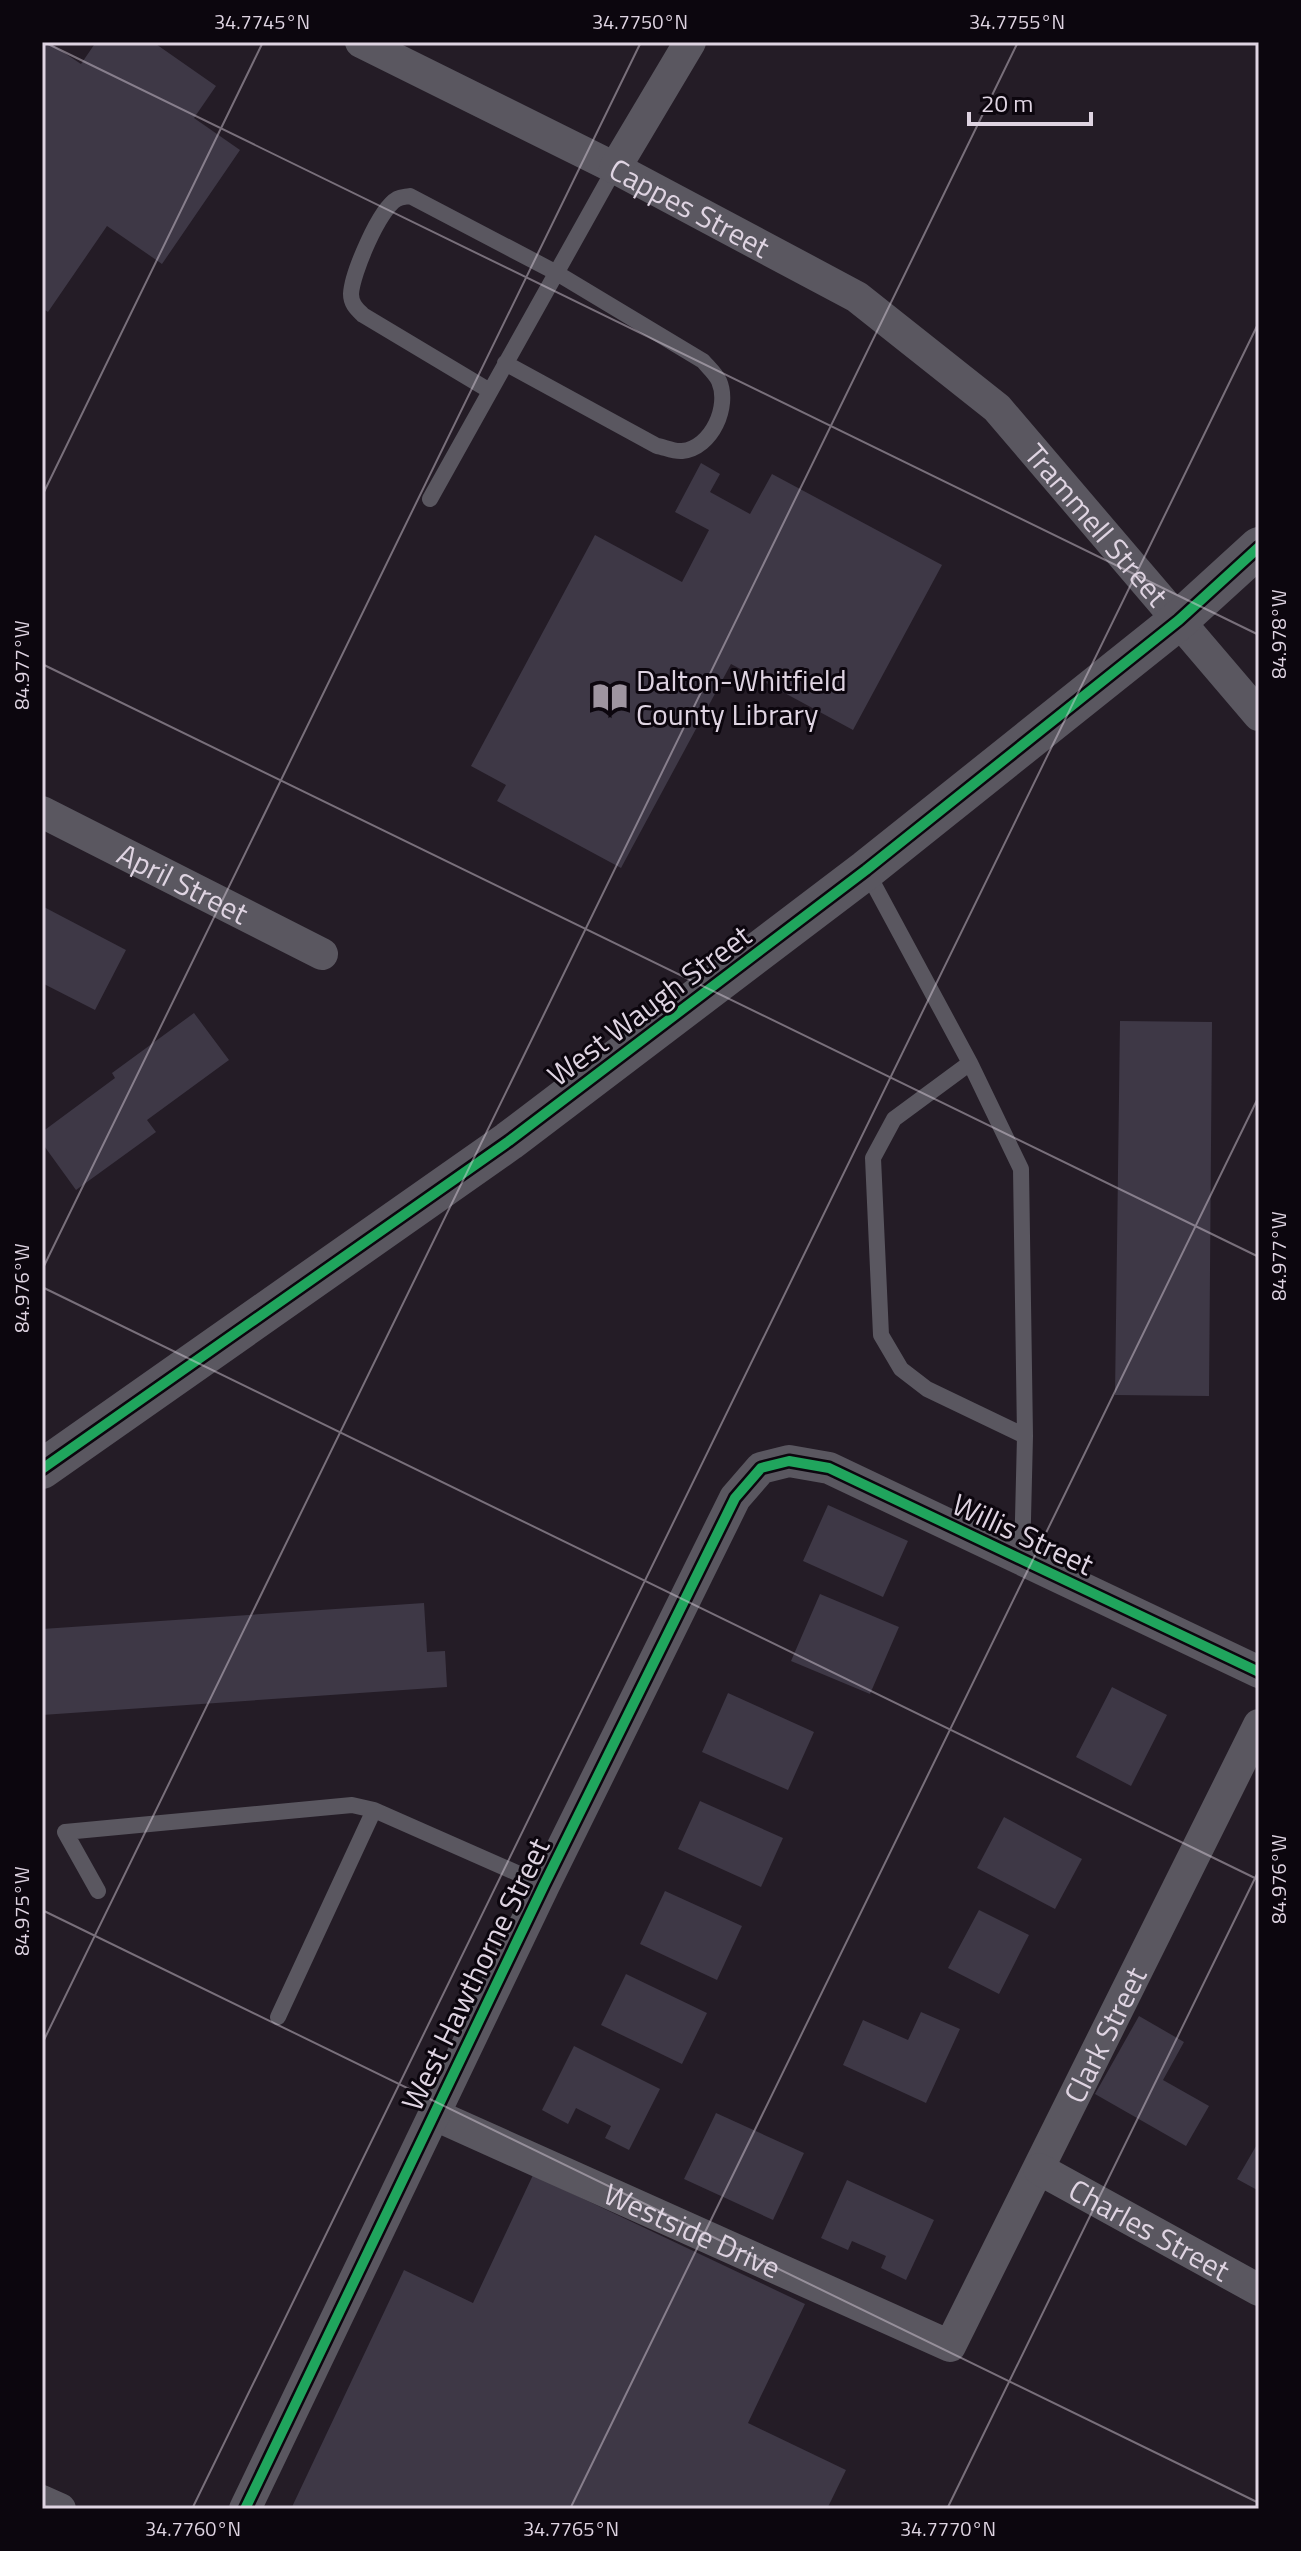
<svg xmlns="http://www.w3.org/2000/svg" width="1301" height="2551" viewBox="0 0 1301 2551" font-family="'Titillium Web',sans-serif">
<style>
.building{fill:#3e3846}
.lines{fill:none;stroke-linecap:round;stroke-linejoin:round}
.service{stroke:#5a5760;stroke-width:16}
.minor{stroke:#5a5760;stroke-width:32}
.tertiary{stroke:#5a5760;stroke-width:40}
.cycleway-casing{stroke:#0c060e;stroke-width:15}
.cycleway{stroke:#20a55d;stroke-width:10}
.ticks{fill:none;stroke:#dfd4e2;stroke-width:2;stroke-opacity:0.45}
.labels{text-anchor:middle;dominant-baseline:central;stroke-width:6;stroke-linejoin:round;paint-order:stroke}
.street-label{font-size:30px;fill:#dfd4e2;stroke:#0c060e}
.poi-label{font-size:30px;fill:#dfd4e2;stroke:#0c060e;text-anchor:start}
.neatline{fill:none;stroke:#dfd4e2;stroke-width:3}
.ticks-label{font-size:20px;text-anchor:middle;fill:#dfd4e2}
</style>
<rect width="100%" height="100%" fill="#241c26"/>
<!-- building -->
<path class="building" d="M42 42H48L81 64 96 42H153L216 86 194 118 240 150 162 264 107 226 48 312 42 308Z
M701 463 720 474 710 492 750 514 772 474 942 565 853 730 731 664 621 868 497 801 506 785 471 766 595 535 682 582 709 530 675 512Z
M42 906 126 950 95 1010 42 983Z
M194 1013 229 1060 147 1120 156 1132 76 1190 42 1143V1132L115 1078 112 1073Z
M1120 1021 1212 1022 1209 1396 1115 1395Z
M828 1505 908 1541 883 1597 803 1561Z
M820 1594 899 1627 870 1694 791 1661Z
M424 1603 427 1652 445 1651 447 1687 42 1715V1629Z
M1112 1687 1167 1715 1131 1786 1076 1757Z
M728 1693 814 1732 788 1790 702 1752Z
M700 1801 783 1838 761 1887 678 1849Z
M1004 1817 1082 1859 1055 1909 977 1868Z
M665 1891 742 1926 717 1980 640 1944Z
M979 1910 1029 1935 999 1994 948 1968Z
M626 1974 707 2013 682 2064 601 2025Z
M921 2012 960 2029 926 2103 843 2065 863 2020 908 2040Z
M1139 2016 1184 2042 1163 2080 1209 2106 1186 2146 1095 2094Z
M574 2046 660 2089 629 2150 605 2138 611 2126 576 2108 568 2124 542 2110Z
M716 2113 804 2153 773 2220 684 2179Z
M1259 2141V2191L1237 2179Z
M533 2175 805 2304 748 2423 846 2470 827 2509H291L404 2270 473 2303Z
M847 2180 934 2220 906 2280 881 2268 886 2256 852 2241 848 2250 821 2238Z"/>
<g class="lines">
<!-- service -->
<path class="service" d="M490 391 363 315C357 309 351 304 351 294 352 274 379 209 397 199 401 197 405 197 410 196L555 272 703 361C708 367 716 374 719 381 730 406 712 448 682 451 674 452 664 447 657 446L505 363
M430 499 615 168
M866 870 970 1063 1021 1169 1025 1436 1022 1560
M970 1063 894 1119 873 1158 881 1335 901 1369 927 1389 1025 1436
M98 1891 65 1832 352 1805 374 1810 544 1885
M278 2017 374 1810"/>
<!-- minor -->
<g class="minor">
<path id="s1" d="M361 42 615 168 857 297 997 408 1259 715"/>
<path d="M615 168 690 42"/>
<path id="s2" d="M42 812 322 954"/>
<path id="s3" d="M435 2115 950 2346 1259 1725"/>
<path id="s4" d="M1039 2169 1259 2290"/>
<path d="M42 2501 60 2509"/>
<path d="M245 2509 544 1885 735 1498 761 1468 789 1461 829 1468 1259 1672"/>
</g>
<!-- tertiary -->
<path class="tertiary" d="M42 1469 509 1141 866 870 1179 620 1259 547"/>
<!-- cycleway casing -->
<g class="cycleway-casing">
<path id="cycleway" d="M42 1469 509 1141 866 870 1179 620 1259 547
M245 2509 544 1885 735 1498 761 1468 789 1461 829 1468 1259 1672"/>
</g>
<!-- cycleway -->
<use href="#cycleway" class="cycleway"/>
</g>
<!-- ticks -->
<path class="ticks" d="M44 42 1259 635M42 496 263 42M42 664 1259 1257M42 1270 641 42M42 1287 1259 1880M42 1910 1259 2503M42 2044 1018 42M192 2509 1259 322M570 2509 1259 1096M947 2509 1259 1870"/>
<!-- icons -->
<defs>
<g id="library-bare" transform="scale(2.76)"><path d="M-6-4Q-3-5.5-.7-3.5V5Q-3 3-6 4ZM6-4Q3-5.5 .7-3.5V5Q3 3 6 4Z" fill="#9e94a0" stroke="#0c060e" stroke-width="2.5" paint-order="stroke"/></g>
</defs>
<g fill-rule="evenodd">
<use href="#library-bare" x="610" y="697"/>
</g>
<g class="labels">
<!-- street labels -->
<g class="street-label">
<text stroke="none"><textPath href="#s1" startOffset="368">Cappes Street</textPath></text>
<text stroke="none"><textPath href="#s1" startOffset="890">Trammell Street</textPath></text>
<text stroke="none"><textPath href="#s2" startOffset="158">April Street</textPath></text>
<text transform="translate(649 1005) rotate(-37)">West Waugh Street</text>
<text transform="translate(1023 1534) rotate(25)">Willis Street</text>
<text transform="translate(475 1974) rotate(-64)">West Hawthorne Street</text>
<text stroke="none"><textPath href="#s3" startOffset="912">Clark Street</textPath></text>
<text stroke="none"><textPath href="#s4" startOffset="126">Charles Street</textPath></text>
<text stroke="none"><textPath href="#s3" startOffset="282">Westside Drive</textPath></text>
</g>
<!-- poi labels -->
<g class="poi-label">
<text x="636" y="680">Dalton-Whitfield<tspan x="636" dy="34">County Library</tspan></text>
</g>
</g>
<!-- border -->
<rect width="1301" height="2551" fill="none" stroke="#0c060e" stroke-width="88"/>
<!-- scale -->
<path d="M969 112v12h122v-12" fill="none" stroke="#dfd4e2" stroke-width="4"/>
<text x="981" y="112" font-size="24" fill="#dfd4e2" stroke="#0c060e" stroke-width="6" paint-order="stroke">20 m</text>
<rect x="44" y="44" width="1213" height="2463" class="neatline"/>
<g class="ticks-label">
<text x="262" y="29">34.7745°N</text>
<text x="640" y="29">34.7750°N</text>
<text x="1017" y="29">34.7755°N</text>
<text transform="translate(1279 634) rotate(-90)" y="7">84.978°W</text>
<text transform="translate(22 665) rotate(-90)" y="7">84.977°W</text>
<text transform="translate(1279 1256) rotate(-90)" y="7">84.977°W</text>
<text transform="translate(22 1288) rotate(-90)" y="7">84.976°W</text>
<text transform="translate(1279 1879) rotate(-90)" y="7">84.976°W</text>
<text transform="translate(22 1911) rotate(-90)" y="7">84.975°W</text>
<text x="193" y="2536">34.7760°N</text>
<text x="571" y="2536">34.7765°N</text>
<text x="948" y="2536">34.7770°N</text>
</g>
</svg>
